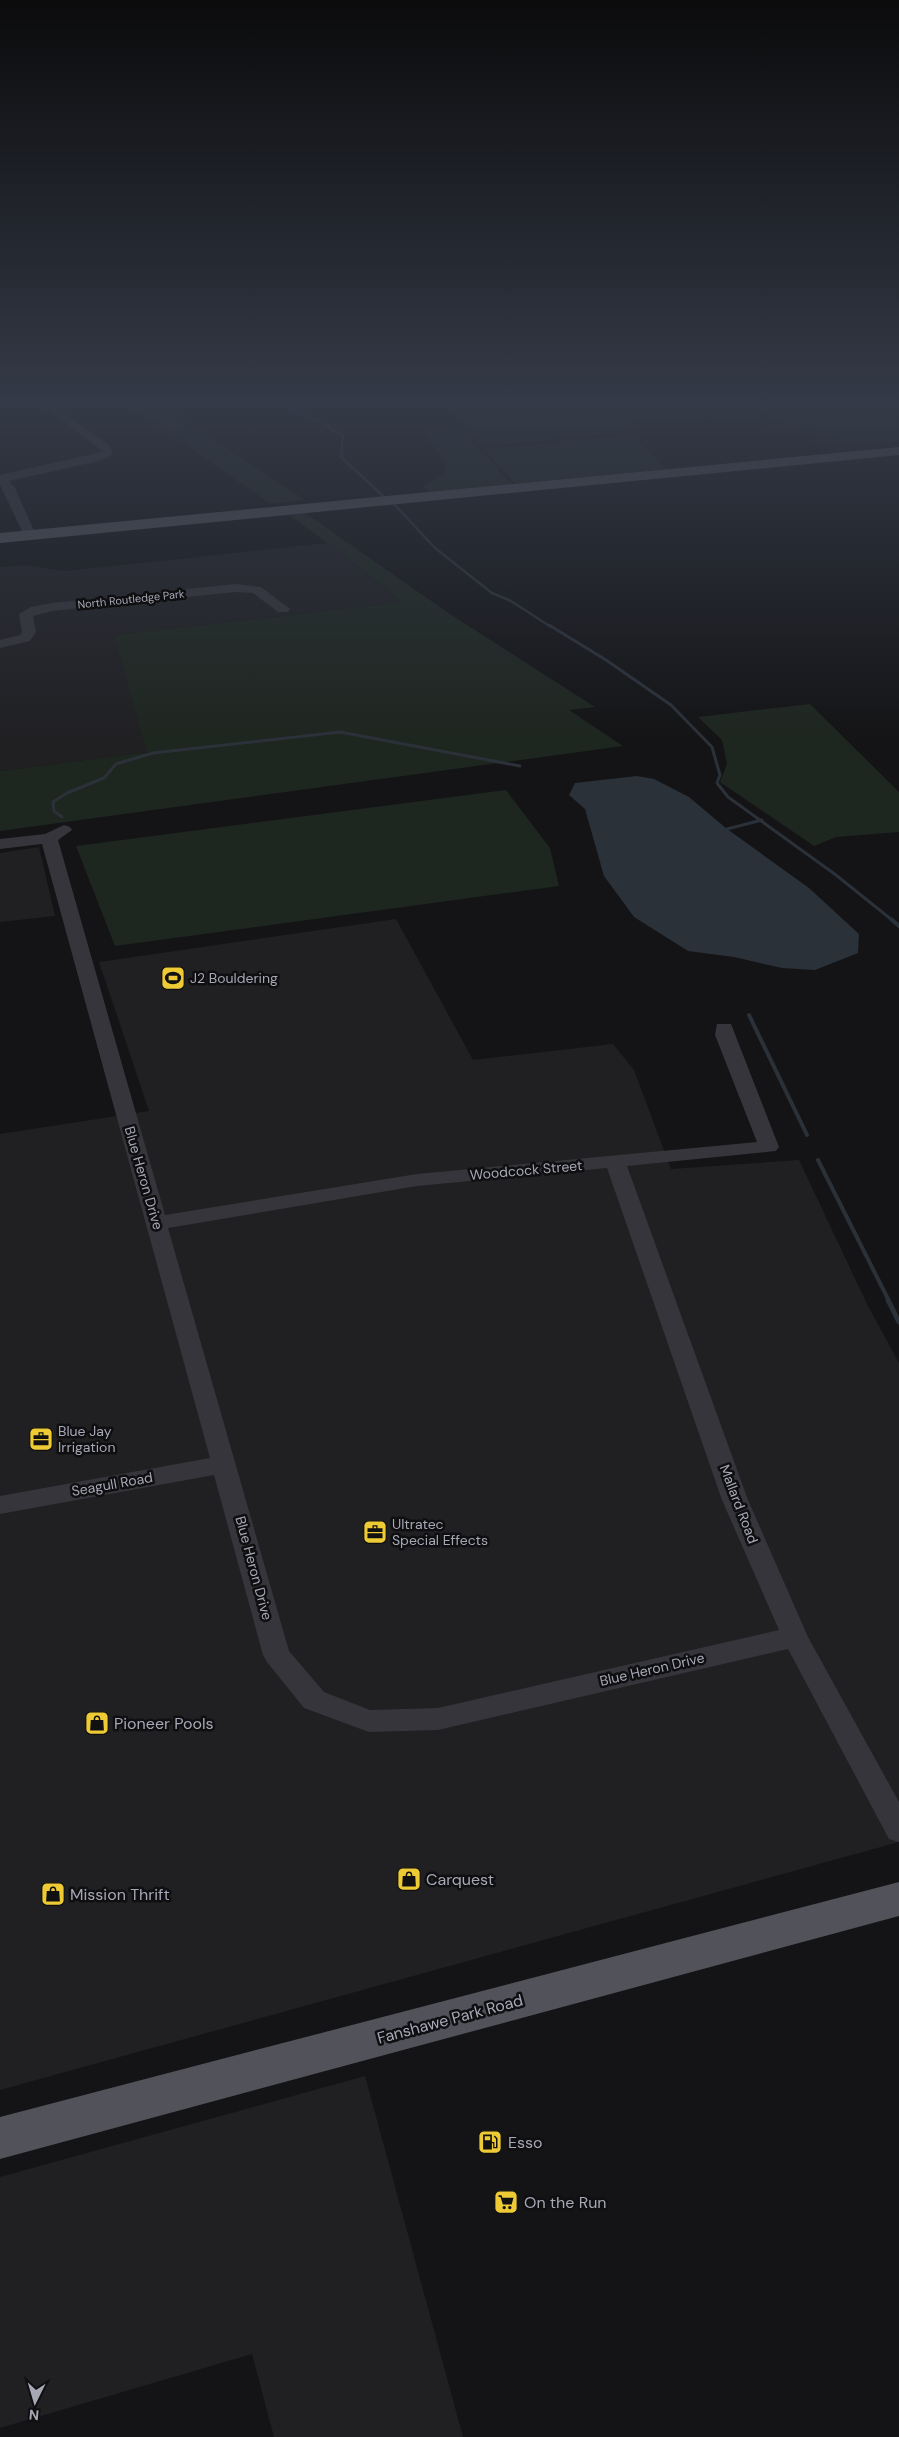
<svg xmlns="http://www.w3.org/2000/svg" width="899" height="2437" viewBox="0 0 899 2437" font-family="'DM Sans',sans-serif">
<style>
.built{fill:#202023}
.green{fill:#1e2620}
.water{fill:#2b3139}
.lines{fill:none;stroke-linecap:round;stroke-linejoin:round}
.stream-far3{stroke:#2b3139;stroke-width:2.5}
.stream-far2{stroke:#2b3139;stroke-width:3}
.stream-far1{stroke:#2b3139;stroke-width:4}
.stream{stroke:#2b3139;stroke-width:5}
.minor{fill:#35353b;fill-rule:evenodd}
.major{fill:#51525a;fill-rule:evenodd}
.labels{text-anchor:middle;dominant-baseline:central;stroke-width:5;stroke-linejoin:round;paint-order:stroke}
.far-street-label{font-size:11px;fill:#a6a8b6;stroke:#0f0f11}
.poi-label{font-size:14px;fill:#a6a8b6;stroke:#0f0f11;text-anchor:start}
.street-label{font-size:14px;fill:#a6a8b6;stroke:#0f0f11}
.near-poi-label{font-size:16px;fill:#a6a8b6;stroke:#0f0f11;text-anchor:start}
.near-street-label{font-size:16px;fill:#a6a8b6;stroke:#0f0f11}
</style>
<rect width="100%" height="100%" fill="#141416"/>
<!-- built -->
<path class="built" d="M328 543 402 602 115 635 148 752 0 771V567L25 565 65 571Z
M39 847 55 916 0 922V853Z
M396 919 473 1060 613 1044 634 1070 671 1169 799 1160 867 1304 899 1363V1842L0 2090V1134L149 1111 99 962Z
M365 2076 463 2437H274L252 2354 0 2428V2177Z"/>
<!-- green -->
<path class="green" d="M121 400H153L305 500 271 504Z
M486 400H735L776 426 709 416 697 419H637L630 432 482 447 443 403Z
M744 400H899V441L820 446 812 441 840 438 785 427Z
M459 425 512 485 430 493 423 486 445 472V463L426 434 427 429Z
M632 435 667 469 515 484 484 449Z
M305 513 447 612 595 707 569 710 623 746 0 831V771L147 752 114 635 402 602 340 552 289 515Z
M810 704 899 792V832L836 837 814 846 720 782 727 764 722 740 698 717Z
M506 790 550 848 559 886 115 946 76 846Z"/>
<!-- water -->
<path class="water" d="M637 776 654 779 689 797 727 829 809 888 859 934 858 953 815 970 782 968 734 957 688 951 634 917 604 876 585 809 569 795 575 783Z"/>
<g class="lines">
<!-- stream-far3 -->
<path class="stream-far3" d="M268 400 299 409 303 414 330 427 332 431 343 434 341 457 383 496
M394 504 435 548 492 593 511 601 551 627"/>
<!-- stream-far2 -->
<path class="stream-far2" d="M549 625 606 660 671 705 712 747 720 775 717 783 728 797 836 875 892 920
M62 817 54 811 53 802 67 793 104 778 116 764 153 753 340 732 520 766
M727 829 762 820"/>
<!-- stream-far1 -->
<path class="stream-far1" d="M891 919 899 926
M749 1015 807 1135
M818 1160 889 1301"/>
<!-- stream -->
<path class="stream" d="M888 1300 899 1322"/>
<!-- minor -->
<path class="minor" d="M34 400H45L110 446 113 454 99 461 9 481 15 488 36 535 30 539 24 535 0 485V475L102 452 101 450Z
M236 584 261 587 290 609 288 612H278L253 593 236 592 52 611 33 616 36 632 30 641 0 648V640L20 635 22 632 19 614 31 607 52 603Z
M64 825 70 827 72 830 58 840 165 1215 417 1174 757 1142 715 1035 717 1024H731L779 1147 776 1151 627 1166 748 1500 808 1637 899 1802V1842L889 1839 788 1649 438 1730 369 1732 304 1708 267 1662 263 1655 214 1475 0 1514V1496L210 1458 42 844 0 849V839L45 834ZM607 1168 722 1500 779 1630 438 1708 370 1710 324 1692 289 1651 168 1228 417 1186Z"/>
<!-- major -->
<path class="major" d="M899 447V455L0 543V533Z
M899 1882V1916L0 2159V2117Z"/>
</g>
<!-- sky -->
<linearGradient id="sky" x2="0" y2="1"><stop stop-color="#0b0b0c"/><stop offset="0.54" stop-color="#343a47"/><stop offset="1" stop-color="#343a47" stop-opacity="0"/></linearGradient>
<rect width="899" height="741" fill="url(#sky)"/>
<!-- icons -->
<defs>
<g id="stadium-square" transform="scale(1.25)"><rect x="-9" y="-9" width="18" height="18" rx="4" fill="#eecb34" stroke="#0f0f11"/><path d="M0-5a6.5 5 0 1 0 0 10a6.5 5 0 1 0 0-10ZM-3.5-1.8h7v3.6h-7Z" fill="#111"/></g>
<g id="office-square" transform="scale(1.25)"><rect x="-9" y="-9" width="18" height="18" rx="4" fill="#eecb34" stroke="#0f0f11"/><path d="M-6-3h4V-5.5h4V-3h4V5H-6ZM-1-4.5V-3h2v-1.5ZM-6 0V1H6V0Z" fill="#111"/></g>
<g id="shop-square" transform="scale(1.25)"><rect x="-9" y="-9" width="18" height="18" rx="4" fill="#eecb34" stroke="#0f0f11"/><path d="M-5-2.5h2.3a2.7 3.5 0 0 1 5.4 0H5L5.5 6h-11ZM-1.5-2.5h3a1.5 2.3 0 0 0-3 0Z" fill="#111"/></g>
<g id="fuel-square" transform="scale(1.25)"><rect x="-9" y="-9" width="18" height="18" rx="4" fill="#eecb34" stroke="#0f0f11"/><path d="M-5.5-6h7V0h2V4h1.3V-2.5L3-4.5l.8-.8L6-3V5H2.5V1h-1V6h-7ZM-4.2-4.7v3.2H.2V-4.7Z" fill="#111"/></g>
<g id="supermarket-square" transform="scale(1.25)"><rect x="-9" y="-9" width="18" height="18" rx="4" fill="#eecb34" stroke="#0f0f11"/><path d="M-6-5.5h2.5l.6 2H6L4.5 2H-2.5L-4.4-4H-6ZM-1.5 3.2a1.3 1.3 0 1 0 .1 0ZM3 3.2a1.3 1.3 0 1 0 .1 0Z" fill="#111"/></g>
</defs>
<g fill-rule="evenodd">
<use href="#stadium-square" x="173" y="978"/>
<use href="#office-square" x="41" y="1439"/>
<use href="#office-square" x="375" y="1532"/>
<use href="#shop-square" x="97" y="1723"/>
<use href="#shop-square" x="409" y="1879"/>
<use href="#shop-square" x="53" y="1894"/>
<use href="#fuel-square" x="490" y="2142"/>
<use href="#supermarket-square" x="506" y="2202"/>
</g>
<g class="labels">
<!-- far-street labels -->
<g class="far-street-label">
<text transform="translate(131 599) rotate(-6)">North Routledge Park</text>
</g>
<!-- poi labels -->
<g class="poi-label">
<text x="190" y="978">J2 Bouldering</text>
<text x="58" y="1431">Blue Jay<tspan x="58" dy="16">Irrigation</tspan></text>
<text x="392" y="1524">Ultratec<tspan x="392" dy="16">Special Effects</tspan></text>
</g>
<!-- street labels -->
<g class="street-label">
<text transform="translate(526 1170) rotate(-5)">Woodcock Street</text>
<text transform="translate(144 1178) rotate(74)">Blue Heron Drive</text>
<text transform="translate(112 1484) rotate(-10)">Seagull Road</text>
<text transform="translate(739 1504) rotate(69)">Mallard Road</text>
<text transform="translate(254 1568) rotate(75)">Blue Heron Drive</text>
<text transform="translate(652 1669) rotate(-13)">Blue Heron Drive</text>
</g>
<!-- near-poi labels -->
<g class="near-poi-label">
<text x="114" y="1723">Pioneer Pools</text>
<text x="426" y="1879">Carquest</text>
<text x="70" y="1894">Mission Thrift</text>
<text x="508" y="2142">Esso</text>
<text x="524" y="2202">On the Run</text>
</g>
<!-- near-street labels -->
<g class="near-street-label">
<text transform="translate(450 2019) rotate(-15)">Fanshawe Park Road</text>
</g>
</g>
<!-- north arrow -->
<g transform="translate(35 2402) rotate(185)" stroke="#0f0f11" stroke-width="4" paint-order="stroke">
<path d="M0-4L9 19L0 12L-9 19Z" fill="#a6a8b6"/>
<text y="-8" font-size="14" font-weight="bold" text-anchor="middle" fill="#a6a8b6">N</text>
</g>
</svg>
